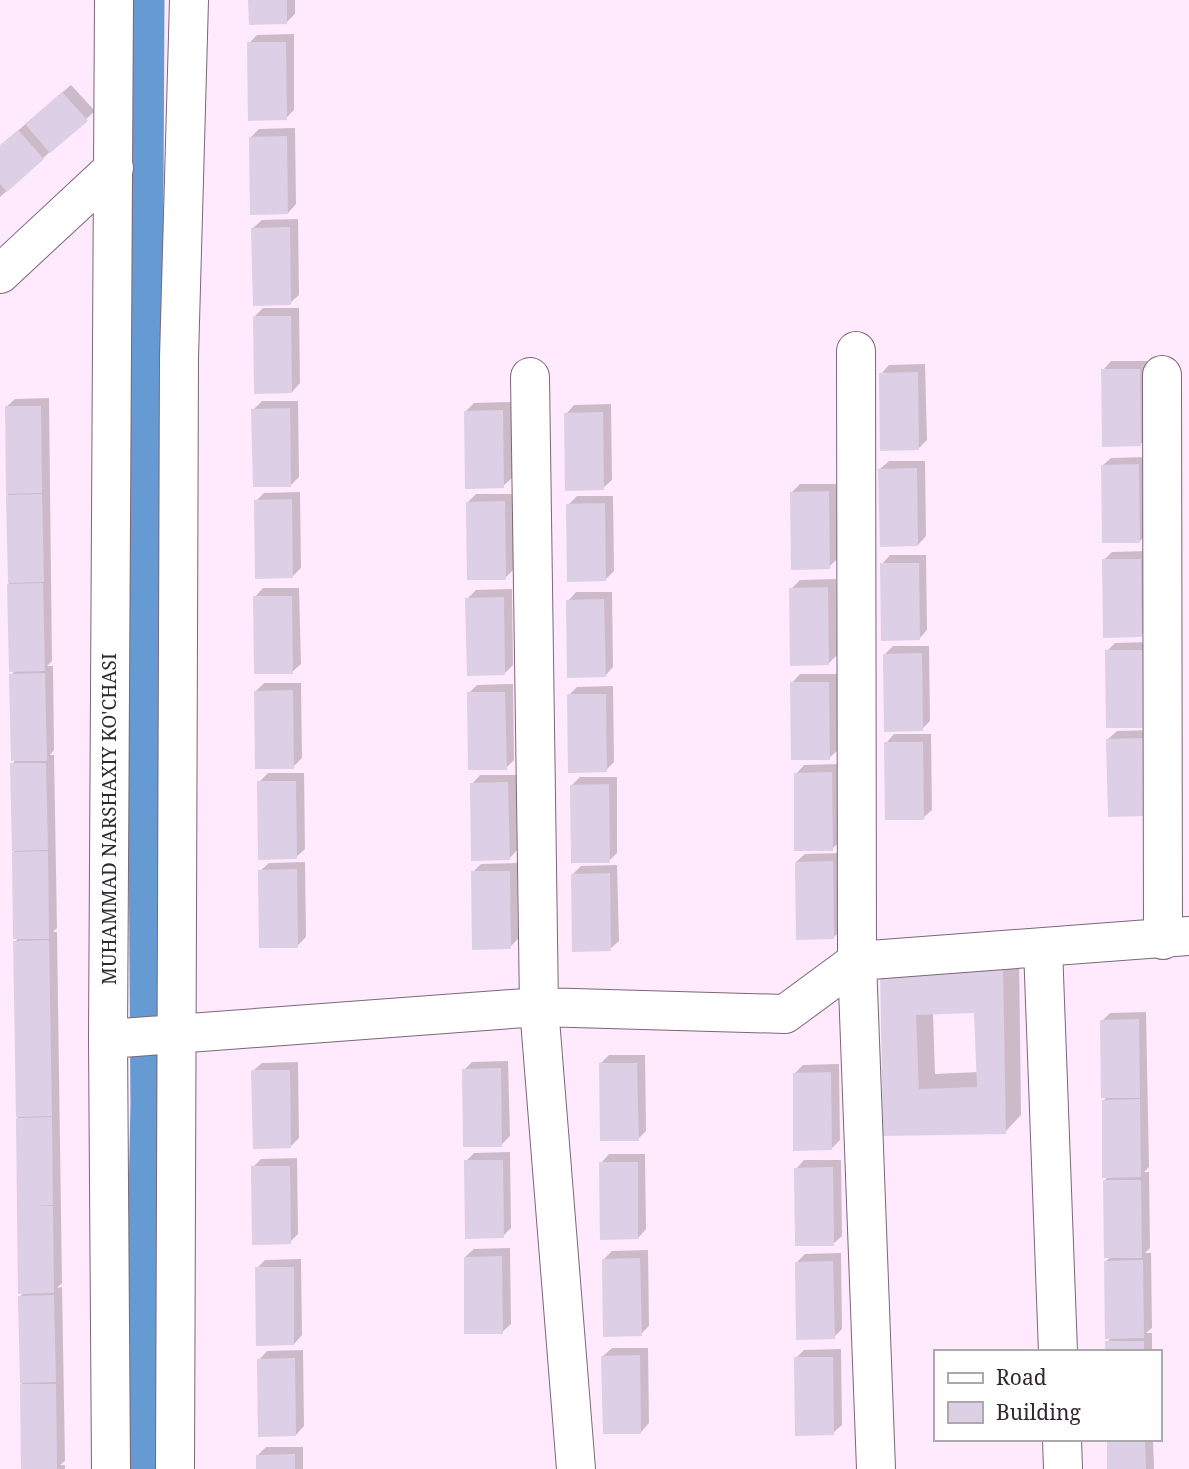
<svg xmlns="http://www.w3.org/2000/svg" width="1189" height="1469" viewBox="0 0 1189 1469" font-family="'Noto Serif',serif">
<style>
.shadow{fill:#0003;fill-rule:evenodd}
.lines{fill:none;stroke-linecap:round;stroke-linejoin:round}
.canal{stroke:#659bd2;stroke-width:35}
.building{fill:#ddcfe5;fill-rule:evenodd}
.minor-casing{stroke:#7a6778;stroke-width:40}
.minor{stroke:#fff;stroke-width:38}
.labels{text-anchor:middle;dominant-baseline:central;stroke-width:5;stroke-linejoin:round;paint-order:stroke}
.street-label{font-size:19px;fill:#312930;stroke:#fefefe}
</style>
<rect width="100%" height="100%" fill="#ffe9fc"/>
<!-- shadow -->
<path class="shadow" d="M250 0H295V14L287 22Z
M294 34V110L286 118 249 43 257 35Z
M71 85 95 111 0 197V146Z
M295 128 296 204 288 213 250 138 259 129Z
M298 219 299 295 290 303 253 228 262 220Z
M263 308H299L300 383 292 392 254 317Z
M1111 361H1148L1149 436 1140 445 1103 370Z
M925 364 927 440 918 449 881 374 889 365Z
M49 398 52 661 47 666H53L54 750 50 755H54L57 928 53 932H57L62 1283 57 1288 62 1287 65 1461 60 1465H65V1469H23L20 1297 24 1292H20L15 942 19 937H15L12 764 16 760 11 675 16 670H10L6 407 15 399Z
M262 401H298L299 477 291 485 253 410Z
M511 402 512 478 503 486 466 411 474 403Z
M611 404 612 480 603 488 566 414 574 405Z
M1147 457 1148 533 1140 541 1102 466 1111 458Z
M889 461H925L926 536 918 545 880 469Z
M800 484H836L837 559 829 567 792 492Z
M300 492 301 568 293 576 256 501 264 493Z
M476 494H512L514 569 505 578 468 502Z
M577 496H613L614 571 605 580 568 505Z
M1148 551 1150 627 1141 635 1104 560 1112 552Z
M890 555H926L927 630 919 639 882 564Z
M836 579 837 655 828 664 791 589 800 580Z
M263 588H299L301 664 292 672 255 597Z
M512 589 513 665 504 674 467 599 476 590Z
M576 592H612L613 667 605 676 568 601Z
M1151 642 1144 726 1107 651 1115 643Z
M893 646H929L930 721 922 729 885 654Z
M800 674H837L838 750 829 758 792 683Z
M264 683H301L302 758 293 767 256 691Z
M513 684 514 760 506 768 469 693 477 685Z
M613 686 614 762 606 770 569 695 577 687Z
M1153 730 1154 806 1108 739 1117 731Z
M894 734H931L932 810 923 818 886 743Z
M840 764 841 840 832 849 796 774 804 765Z
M268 773H304L305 849 296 857 259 782Z
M480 775H516L517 850 509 859 472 784Z
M580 777H617V853L609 861 572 785Z
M841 853 842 929 834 937 796 862 805 854Z
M305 862 306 937 297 946 260 871 269 863Z
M517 863 518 939 510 947 473 872 481 864Z
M617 865 619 941 610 949 573 874 581 866Z
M1019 951 1021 1115 1005 1132 884 1134 882 970ZM976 1011 978 1072 935 1074 933 1013Z
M1146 1012 1149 1167 1144 1172H1149L1150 1248 1145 1253H1151L1152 1328 1146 1333H1152V1352H1107V1342L1112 1337 1106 1261 1111 1257 1104 1181 1109 1176 1103 1101 1107 1097 1102 1021 1110 1013Z
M609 1055H645L646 1131 638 1139 600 1064Z
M508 1061 510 1136 501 1145 464 1070 472 1062Z
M298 1062 299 1138 291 1146 253 1071 262 1063Z
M839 1064 840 1140 831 1149 794 1074 803 1065Z
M510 1152 511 1228 503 1236 466 1161 474 1153Z
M609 1154H645L646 1229 638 1238 601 1163Z
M297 1158 298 1234 290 1242 253 1167 261 1159Z
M804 1160H841L842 1236 833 1244 796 1169Z
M510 1248 511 1324 502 1332 465 1257 474 1249Z
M648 1250 649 1326 641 1334 604 1259 612 1251Z
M841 1253 842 1329 834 1337 797 1262 805 1254Z
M301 1259 302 1335 294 1344 257 1268 265 1260Z
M612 1348H648L649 1423 641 1432 603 1356Z
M841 1349 842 1425 833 1433 796 1358 804 1350Z
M303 1350 304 1426 296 1435 259 1360 267 1351Z
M1109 1439H1153L1154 1469H1109Z
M266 1447H303V1469H258V1455Z"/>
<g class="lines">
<!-- canal -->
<path class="canal" d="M140 1469 148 1104 144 565 147 0"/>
</g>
<!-- building -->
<path class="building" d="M248 0H287V24L249 25Z
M247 42H286L287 120 248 121Z
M62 92 88 121 50 153 25 124Z
M18 130 44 159 7 192 0 184V145Z
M287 136 288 214 250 215 249 137Z
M290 227 291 305 253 306 251 228Z
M253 316H291L292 393 254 394Z
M1101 369H1140L1141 446 1102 447Z
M918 372 919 450 880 451 879 373Z
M5 406H41L42 493 6 494Z
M290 408 291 487H253L251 409Z
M503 410 504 488 465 489 464 411Z
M603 412 604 490 565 491 564 413Z
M1139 464 1140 543H1102L1101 465Z
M917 468 918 546 880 547 878 469Z
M829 491 830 569 791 570 790 492Z
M42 494 44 582 8 583 6 495Z
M292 499 293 578 255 579 254 500Z
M505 501 506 580H467L466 502Z
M605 503 606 581 567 582 566 504Z
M1102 559H1141L1142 637 1103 638Z
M880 563H919L920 640 881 641Z
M43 583 45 671 9 672 7 584Z
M828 587 829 665 790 666 789 588Z
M253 596H292L293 674H254Z
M504 597 505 675 467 676 465 598Z
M604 599 606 677 567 678 566 600Z
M1105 650H1144L1145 728H1106Z
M922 653 923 731 884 732 883 654Z
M45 673 47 761H11L9 674Z
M790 682H829L830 760H791Z
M293 690 294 769H255L254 691Z
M467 692H505L507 770H468Z
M567 694H606L607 772 568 773Z
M1145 738 1146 816 1108 817 1106 739Z
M884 742H923L924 820H885Z
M10 763H46L48 850 12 851Z
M832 772 833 851H794V773Z
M257 781H296L297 859 258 860Z
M508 782 510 860 471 861 470 783Z
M609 784 610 863H571L570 785Z
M48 851 49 939H13L12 852Z
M833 861 834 939 796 940 795 862Z
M297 869 298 948H259L258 870Z
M471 871H510L511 949 472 950Z
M610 873 611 951 572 952 571 874Z
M49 940 52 1116 16 1117 13 941Z
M1003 967 1006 1134 883 1136 880 969ZM974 1013 977 1087 919 1089 916 1015Z
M1139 1019 1140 1098H1101L1100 1020Z
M599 1063H637L639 1141H600Z
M501 1068 502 1147H463L462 1069Z
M251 1070H290L291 1148 253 1149Z
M831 1072 832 1150 793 1151V1073Z
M1140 1099 1141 1177 1102 1178V1100Z
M52 1117 53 1205H35L53 1206 54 1293 18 1294 16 1118Z
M464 1160H503L504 1238 465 1239Z
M599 1162H638V1239L600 1240Z
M251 1166H290L291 1244 252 1245Z
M833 1167 834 1246H795L794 1168Z
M1103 1180H1141L1142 1258H1104Z
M502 1256 503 1334H464V1257Z
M640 1258 642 1336 603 1337 602 1259Z
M1143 1260 1144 1338 1105 1339 1104 1261Z
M833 1261 835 1339 796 1340 795 1262Z
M255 1267H294V1345L256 1346Z
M54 1295 56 1382 20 1383 18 1296Z
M1105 1341H1144V1352H1105Z
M640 1355 641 1434H603L601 1356Z
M794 1357H833L834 1435 795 1436Z
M295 1358 296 1436 258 1437 257 1359Z
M20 1384H56L57 1469H21Z
M1107 1439H1145L1146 1469H1107Z
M295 1454V1469H256V1455Z"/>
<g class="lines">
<!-- minor casing -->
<g class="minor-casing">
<path id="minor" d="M0 274 114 168
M856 351 857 961 876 1469
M1162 375 1163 940
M530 377 539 1007 576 1469
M1043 948 1058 1352
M108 1039 539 1007 785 1014 857 961 1189 936
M1062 1439 1063 1469
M111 1469 108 1039 114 0
M175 1469 179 358 189 0"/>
</g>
<!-- minor -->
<use href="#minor" class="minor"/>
</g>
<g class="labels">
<!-- street labels -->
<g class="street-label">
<text transform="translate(109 819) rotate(-90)">MUHAMMAD NARSHAXIY KO'CHASI</text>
</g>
</g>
<!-- legend -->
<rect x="934" y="1350" width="228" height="91" fill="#fefefe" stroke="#aca9ac" stroke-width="2"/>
<rect x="948" y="1373" width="35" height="10" fill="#ffffff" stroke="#aca9ac" stroke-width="2"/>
<text x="996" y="1385" font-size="21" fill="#312930">Road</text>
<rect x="948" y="1402" width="35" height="21" fill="#ddcfe5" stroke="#aca9ac" stroke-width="2"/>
<text x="996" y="1420" font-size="21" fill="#312930">Building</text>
</svg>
